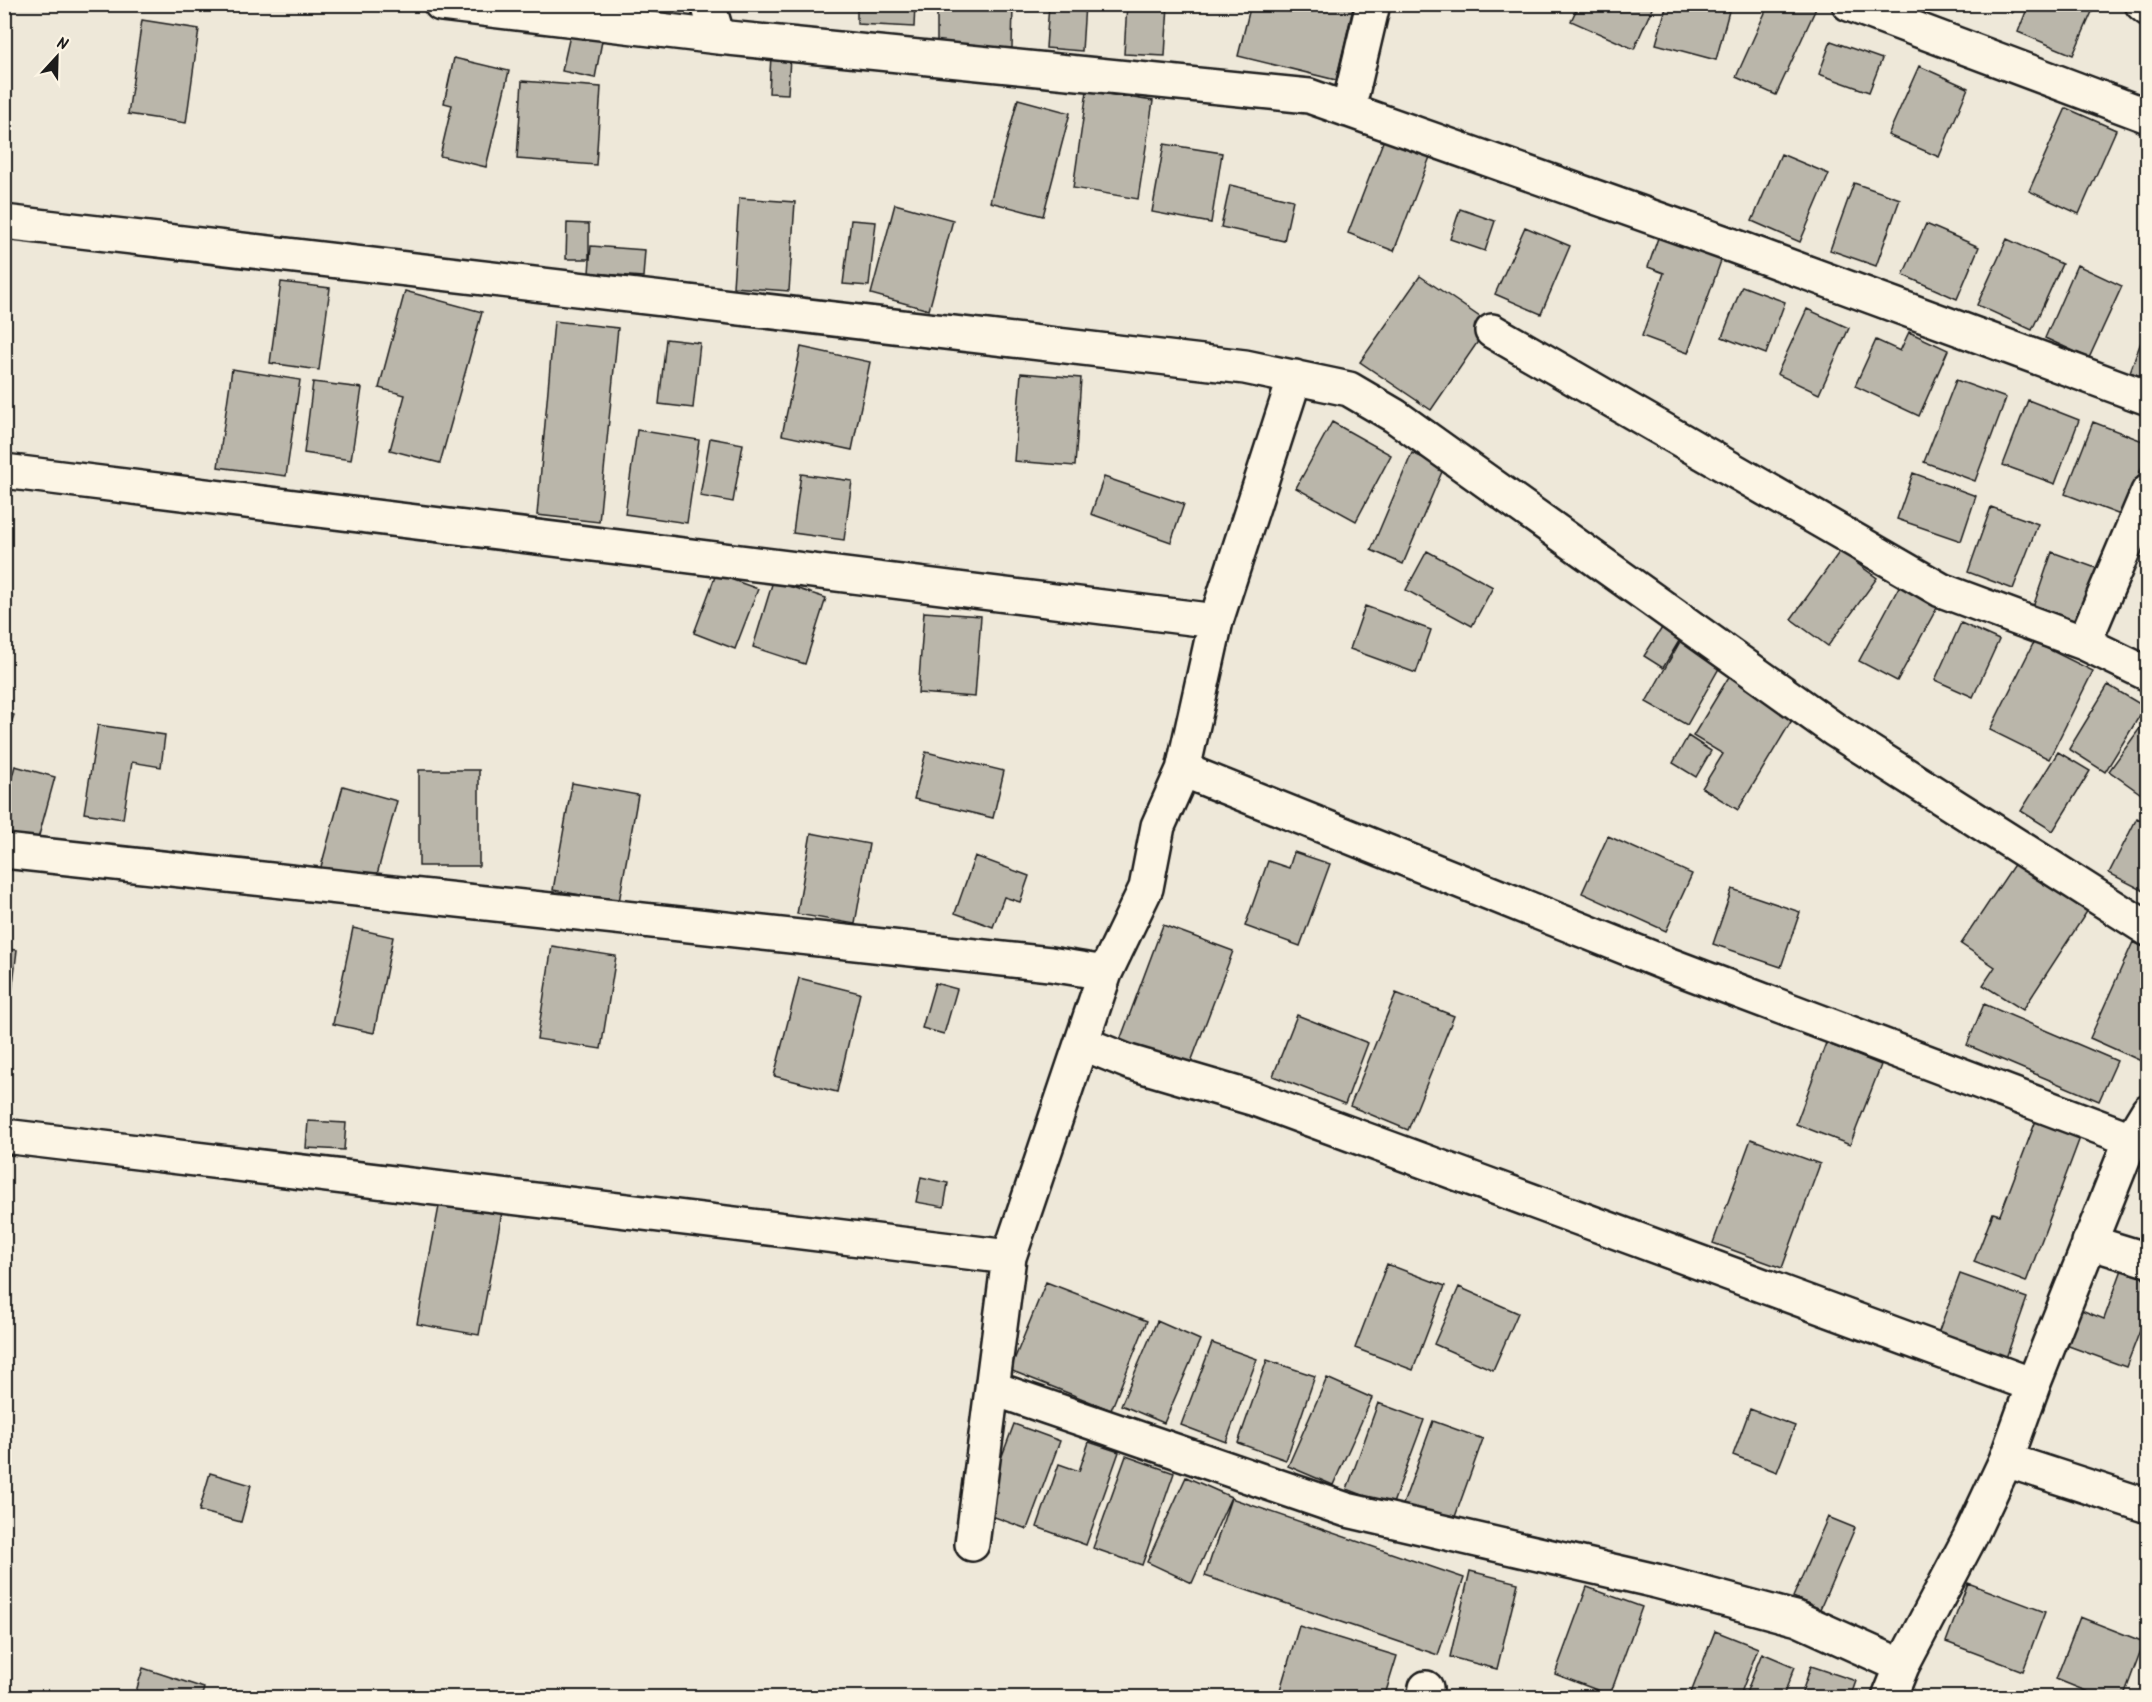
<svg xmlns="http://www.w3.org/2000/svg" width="2152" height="1702" viewBox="0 0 2152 1702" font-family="Kalam,sans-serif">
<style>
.building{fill:#bab6aa;stroke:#1c1c1c;stroke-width:1.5}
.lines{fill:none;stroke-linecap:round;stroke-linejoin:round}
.minor-casing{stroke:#1c1c1c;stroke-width:38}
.minor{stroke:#fcf5e5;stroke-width:33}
</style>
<rect width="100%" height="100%" fill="#eee8d9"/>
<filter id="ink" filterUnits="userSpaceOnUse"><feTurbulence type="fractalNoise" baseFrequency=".0167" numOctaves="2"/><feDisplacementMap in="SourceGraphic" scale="12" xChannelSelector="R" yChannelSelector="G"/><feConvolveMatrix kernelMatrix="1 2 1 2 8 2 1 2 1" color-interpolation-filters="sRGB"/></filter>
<g filter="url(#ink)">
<!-- building -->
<path class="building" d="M857 4H915L914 27 857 24Z
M937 4 1013 5 1012 48 937 46Z
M1049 4H1085L1082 51 1046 48Z
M1127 4H1168L1165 56 1124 54Z
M1251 4H1354L1336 80 1238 56Z
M1579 4H1654L1634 49 1571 21Z
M1667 4H1705L1729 11 1716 60 1656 44Z
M1769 4H1818L1776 95 1736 77Z
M1991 4H2015L2012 13Z
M2029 4 2095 5 2073 55 2018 32Z
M142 20 199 29 186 123 128 114Z
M570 35 602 41 595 78 562 71Z
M1831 41 1882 59 1869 92 1819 74Z
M771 55 790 56 788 94 769 93Z
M454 58 509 71 486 167 440 156 452 105 444 103Z
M1919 66 1968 88 1939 157 1888 135Z
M522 81 601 87 596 165 517 159Z
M1087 91 1153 101 1138 199 1073 188Z
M1018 99 1070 113 1043 216 990 202Z
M2066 108 2116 130 2079 214 2029 191Z
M1384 139 1430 157 1394 251 1348 233Z
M1164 144 1222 153 1211 223 1152 212Z
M1781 154 1829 174 1800 242 1752 221Z
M1854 183 1900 199 1876 266 1830 250Z
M1230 185 1293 200 1284 241 1221 227Z
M739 198 795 202 789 291 733 287Z
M895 204 953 220 929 310 871 294Z
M1460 209 1495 221 1485 251 1450 239Z
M851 220 876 222 869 286 843 284Z
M567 223 589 224V259H566Z
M1926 224 1979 247 1957 299 1903 275Z
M1525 227 1570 246 1541 314 1495 294Z
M1659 235 1722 258 1688 353 1642 336 1664 273 1648 267Z
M2007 239 2062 264 2032 330 1977 305Z
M591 246 645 250 643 277 589 273Z
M2077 265 2122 286 2089 358 2045 338Z
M1420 276 1490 324 1431 410 1360 362Z
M281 282 330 288 319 370 270 363Z
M1742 286 1785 302 1766 354 1722 337Z
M405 291 482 312 440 463 390 450 405 395 379 388Z
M1807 309 1849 328 1819 394 1777 374Z
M554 321 618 328 599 522 537 515Z
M2148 323V379L2130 372Z
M1909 332 1948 350 1919 416 1855 386 1876 340 1900 351Z
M666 339 700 343 693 408 659 404Z
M801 347 870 362 852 450 782 435Z
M232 369 300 380 286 476 218 467Z
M1021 373 1081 378 1075 466 1014 461Z
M1956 380 2006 398 1975 481 1924 462Z
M313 382 362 388 351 460 304 453Z
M2028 400 2079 420 2055 484 2003 465Z
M1332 422 1391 455 1356 521 1296 488Z
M2093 422 2148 443V451L2123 516 2065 494Z
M637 430 699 440 687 523 625 514Z
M710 438 743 444 733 502 700 496Z
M1412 453 1444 467 1403 564 1371 550Z
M1913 473 1976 496 1961 541 1897 519Z
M801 474 852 481 844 540 793 533Z
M1104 477 1184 504 1171 542 1091 514Z
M1991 507 2038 524 2013 589 1968 572Z
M1427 551 1493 587 1472 626 1406 590Z
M1840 551 1877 578 1828 646 1791 619Z
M2052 552 2104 571 2085 628 2032 610Z
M716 574 758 589 735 649 694 633Z
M773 581 826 598 805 664 753 647Z
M1901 583 1939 604 1897 681 1859 661Z
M1365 606 1431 630 1416 673 1350 649Z
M924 612 981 616 975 697 918 693Z
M1667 620 1685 631 1663 668 1644 656Z
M1961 623 1999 640 1973 697 1935 680Z
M1681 640 1722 663 1687 725 1646 702Z
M2034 642 2093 671 2049 759 1990 730Z
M1733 670 1798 710 1738 810 1702 788 1723 754 1693 736Z
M2108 685 2145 707 2105 772 2069 749Z
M4 712 14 715 4 742Z
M2148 717V791L2144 796 2109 771Z
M98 725 165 735 161 767 132 762 123 819 84 813Z
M1688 736 1711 751 1696 777 1673 763Z
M926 752 1004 771 993 818 914 799Z
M2058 752 2090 771 2053 831 2021 811Z
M15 766 55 777 35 850 4 842V805Z
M419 770H479V866H419Z
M572 783 638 795 619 902 553 890Z
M343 786 397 801 373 889 319 874Z
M2137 818 2148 823V893L2109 873Z
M811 833 869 844 855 924 797 914Z
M1608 836 1692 874 1666 931 1582 893Z
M1294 852 1330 864 1300 946 1245 926 1268 861 1289 868Z
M975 856 1029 876 1020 902 1004 897 993 927 955 913Z
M2015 863 2088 910 2023 1010 1983 985 1995 967 1961 944Z
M1732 889 1800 912 1781 967 1713 944Z
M1163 925 1233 951 1188 1070 1119 1043Z
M353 928 393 937 374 1033 333 1024Z
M2133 942 2148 949V1064L2090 1038Z
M552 946 616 956 601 1049 537 1039Z
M4 949 17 950 12 992 4 991Z
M799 978 860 993 837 1092 774 1076Z
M935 983 957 989 944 1034 922 1028Z
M1396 993 1454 1016 1408 1130 1350 1106Z
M1984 1004 2117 1061 2099 1101 1967 1045Z
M1297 1015 1368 1043 1345 1104 1273 1076Z
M1826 1043 1881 1065 1850 1145 1796 1124Z
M2040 1110 2084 1127 2026 1282 1974 1262 1993 1213 2000 1215Z
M308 1121 346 1123 344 1150 306 1148Z
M1751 1139 1820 1164 1782 1268 1713 1243Z
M921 1177 948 1183 944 1207 916 1202Z
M440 1201 502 1212 479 1335 417 1324Z
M1387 1264 1445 1286 1413 1370 1355 1348Z
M2124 1264 2148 1273V1310L2126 1367 2055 1341 2069 1305 2104 1319Z
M1960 1274 2027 1298 2006 1358 1938 1333Z
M1046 1282 1147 1321 1111 1410 1010 1370Z
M1459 1287 1518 1313 1493 1370 1434 1344Z
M1157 1321 1200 1340 1164 1423 1121 1405Z
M1212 1343 1257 1359 1226 1442 1181 1425Z
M1267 1360 1315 1376 1286 1460 1238 1443Z
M1327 1378 1372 1398 1333 1485 1288 1466Z
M1378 1403 1424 1420 1392 1506 1347 1489Z
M1750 1409 1795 1426 1777 1472 1733 1455Z
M1433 1421 1483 1439 1452 1525 1402 1507Z
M1014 1424 1060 1441 1027 1529 981 1512Z
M1089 1442 1119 1452 1086 1545 1037 1527 1059 1464 1079 1471Z
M1126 1456 1174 1473 1142 1565 1093 1548Z
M210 1473 251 1485 241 1522 199 1511Z
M1186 1477 1231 1497 1192 1583 1147 1562Z
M1231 1498 1464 1578 1438 1655 1205 1576Z
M1828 1517 1855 1528 1820 1609 1793 1597Z
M1470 1571 1518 1583 1497 1669 1450 1657Z
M1968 1583 2045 1612 2023 1671 1946 1642Z
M1587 1587 1642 1607 1610 1695 1555 1674Z
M2080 1617 2144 1642 2123 1698H2103L2056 1679Z
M1299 1626 1397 1656 1384 1698H1307L1280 1690Z
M1715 1631 1758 1648 1739 1698H1689Z
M1762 1653 1795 1667 1782 1698H1744Z
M1811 1666 1856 1681 1850 1698H1800Z
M143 1668 204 1688 201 1698H142L135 1695Z"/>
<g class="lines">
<!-- minor casing -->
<g class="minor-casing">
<path id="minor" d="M441 4 718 37 1309 96 1734 246 2148 398
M708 4 718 37
M1849 4 2148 116
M2142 4 2148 9
M1348 110 1373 4
M4 222 1245 367 1349 389 1395 416 1835 730 2148 929
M1492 331 1941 590 2084 643 2148 674
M4 471 1216 621
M2084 643 2148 492
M1183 770 1667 964 2131 1139
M4 851 1050 964 1105 973
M1082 1043 1129 1062 1255 1099 2033 1385
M4 1136 1009 1257
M2089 1242 2148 1260
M992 1388 1347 1510 1656 1581 1798 1619 1902 1666
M2006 1460 2148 1506
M972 1544 1009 1257 1105 973 1146 888 1158 826 1183 770 1216 621 1295 377
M1424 1698 1426 1688
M1889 1698 1902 1666 1969 1539 2006 1460 2033 1385 2131 1139 2148 1111"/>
</g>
<!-- minor -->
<use href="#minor" class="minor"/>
</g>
</g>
<!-- margin -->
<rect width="2152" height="1702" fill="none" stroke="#fcf5e5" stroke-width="24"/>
<rect x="12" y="12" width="2128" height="1678" fill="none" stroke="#1c1c1c" stroke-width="2" filter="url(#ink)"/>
<!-- north arrow -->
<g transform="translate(57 57) rotate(22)" stroke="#fcf5e5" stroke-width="4.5" paint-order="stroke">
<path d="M0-4.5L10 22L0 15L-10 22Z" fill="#1c1c1c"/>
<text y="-9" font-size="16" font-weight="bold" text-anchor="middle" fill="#1c1c1c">N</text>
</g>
</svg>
